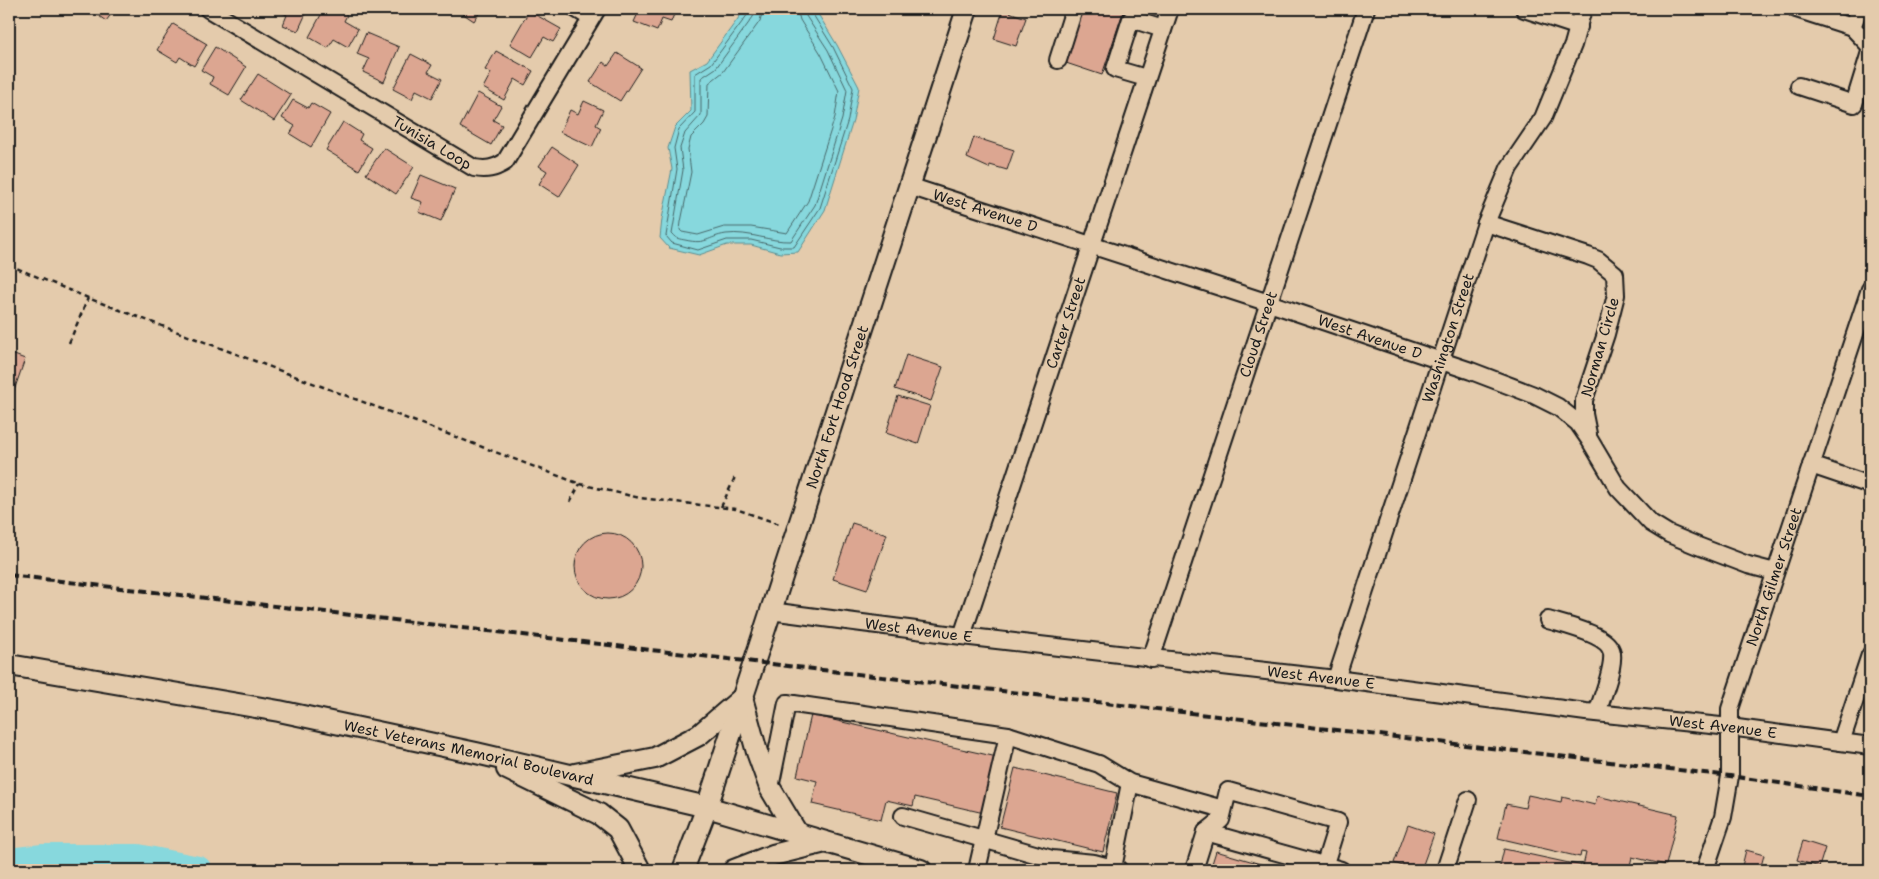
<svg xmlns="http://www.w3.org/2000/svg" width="1879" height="879" viewBox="0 0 1879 879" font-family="'Shantell Sans',sans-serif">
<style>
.water{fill:#87d8dd;stroke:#5c8d90}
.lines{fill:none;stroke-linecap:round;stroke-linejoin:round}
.shore{stroke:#476769;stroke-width:1}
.river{stroke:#87d8dd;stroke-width:28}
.building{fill:#dca691;stroke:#1c1c1c}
.minor-casing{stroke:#1c1c1c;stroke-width:20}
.major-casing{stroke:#1c1c1c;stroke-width:24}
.path{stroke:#1c1c1c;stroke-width:2.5;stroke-dasharray:5 4;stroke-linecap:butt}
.minor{stroke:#e4cbac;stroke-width:16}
.major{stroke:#e4cbac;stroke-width:20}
.rail{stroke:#1c1c1c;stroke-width:4;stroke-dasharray:8 4;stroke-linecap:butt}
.labels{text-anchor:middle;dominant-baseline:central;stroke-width:4.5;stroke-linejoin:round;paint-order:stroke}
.street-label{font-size:15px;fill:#1c1c1c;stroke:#e4cbac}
</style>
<rect width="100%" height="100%" fill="#e4cbac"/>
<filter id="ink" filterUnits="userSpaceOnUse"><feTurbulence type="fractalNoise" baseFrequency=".02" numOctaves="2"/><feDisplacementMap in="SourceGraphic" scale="10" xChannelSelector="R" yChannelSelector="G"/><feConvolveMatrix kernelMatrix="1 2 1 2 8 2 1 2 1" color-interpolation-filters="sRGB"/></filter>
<g filter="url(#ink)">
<!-- water -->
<path class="water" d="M745 9H815L837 45 859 87 853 121 825 210 798 252 780 253 751 245H727L699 255 669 248 660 238 662 219 672 169 668 148 675 127 691 111 690 70 707 61Z"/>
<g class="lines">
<!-- shore -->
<path class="shore" d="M749 9 748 14 711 64 695 74V112L679 129 674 148 677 169 666 236 672 243 698 250 727 240H751L780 247H794L820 208 848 120 853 88 833 47 812 13 811 9
M755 9 753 17 716 68 701 78V115L685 133 680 148 683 170 672 234C676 239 680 239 685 240 707 245 707 237 726 234 750 231 769 242 791 241L815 205 842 119 847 90 828 50 806 16 805 9
M763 9 760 21 723 72 709 83 708 117 704 124 691 137 688 149 691 172 681 222 680 230 682 232 698 235 724 227H751L787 233 808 201 835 117 839 91 821 54 800 20 797 9"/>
<!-- river -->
<path class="river" d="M9 862 43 858H138L198 870"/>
</g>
<!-- building -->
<path class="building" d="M89 9H115L106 21Z
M274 9H308L298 31 283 25 287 15Z
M324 9H337L347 15 344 21 358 29 348 47 334 39 328 48 309 37Z
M456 9H482L474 21Z
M640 9H676L671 22 662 19 657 31 634 22Z
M1081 9H1124L1102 75 1063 62Z
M1003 10 1026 18 1016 46 994 39Z
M529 11 561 29 553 42 544 37 532 57 510 44Z
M173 24 207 44 194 66 180 57 177 62 157 50Z
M366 33 399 47 384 82 363 72 369 59 357 54Z
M215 47 246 67 229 95 210 84 213 77 201 70Z
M496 51 533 71 525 85 515 79 504 100 483 88 491 73 485 70Z
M617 53 641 68 620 101 590 82 603 62 608 66Z
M411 54 432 65 428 72 442 79 432 98 416 90 412 99 393 89Z
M258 74 291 95 274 121 241 100Z
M478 93 501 106 493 120 502 125 491 145 460 127Z
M293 100 308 108 311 103 330 114 311 147 290 134 295 126 282 118Z
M584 101 603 110 596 125 601 128 592 147 560 132 570 110 578 114Z
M343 122 362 134 359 140 372 148 359 170 326 150Z
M974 137 1014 150 1007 170 990 165 989 168 967 158Z
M552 147 579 165 559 197 539 184 547 171 539 166Z
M384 148 414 167 396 194 366 174Z
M421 175 455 189 441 221 419 212 423 202 411 198Z
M9 353 25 359 9 405Z
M906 355 943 367 931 401 895 389Z
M898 396 930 406 918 444 886 433Z
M852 523 887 534 867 590 833 579Z
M575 566a33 33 0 1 1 66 0a33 33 0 1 1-66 0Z
M811 715 997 757 984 813 915 797 913 806 886 800 881 820 812 804 817 781 797 776Z
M1015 768 1117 793 1103 852 1000 827Z
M1528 795 1561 802 1562 797 1595 805 1597 796 1678 815 1666 865 1632 857 1629 870H1499L1504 849 1583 866 1586 853 1581 852 1580 857 1498 838 1506 804 1525 808Z
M1408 825 1434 834 1421 870H1414L1394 863Z
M1803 841 1825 848 1819 867 1797 860Z
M1746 850 1764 855 1760 870H1741Z
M1216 851 1281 870H1210Z"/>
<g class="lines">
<!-- minor casing -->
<g class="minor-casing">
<g id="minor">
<path id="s1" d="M208 9 474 168C486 170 494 169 505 162L597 9"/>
<path d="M576 9 591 18"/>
<path d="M1524 9 1579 27"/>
<path d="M1796 9 1852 27 1859 9"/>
<path d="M1852 27 1870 46"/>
<path d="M1058 60 1074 9"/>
<path d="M1146 78 1115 69 1131 19 1163 29"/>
<path d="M1799 86 1854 104 1870 52"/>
<path id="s2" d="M909 186 1269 303 1471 371 1534 395 1558 407 1578 423 1589 439 1618 488 1651 523 1669 534 1698 546 1748 565 1775 572"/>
<path d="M1486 223 1588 256 1598 260 1615 274 1616 295 1606 334 1584 400V414L1588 434"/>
<path d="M1811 465 1870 485"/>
<path id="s3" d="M770 611 962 636 1336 679 1586 712 1730 727 1870 746"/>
<path d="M1548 620C1564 625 1609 634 1612 653 1614 669 1602 697 1597 713"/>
<path id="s4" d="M962 636 1170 9"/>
<path id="s5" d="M1151 659 1366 9"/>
<path id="s6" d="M1336 679 1486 223 1509 168 1543 118 1573 45 1583 9"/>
<path d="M1008 735 1099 764 1130 783 1223 809"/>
<path d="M1841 742 1870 655"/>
<path d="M770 788 787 703 1008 735 977 870"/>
<path d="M903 816 1052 859 1094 863 1113 868 1112 870"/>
<path d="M1206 832 1341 870"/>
<path d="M1119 870 1113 868 1130 783"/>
<path d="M1194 870 1206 832 1221 820 1228 791 1338 822 1323 870"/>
<path d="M1445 870 1468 800"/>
<path id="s7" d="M1705 870 1723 817 1730 776V709L1870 289"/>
</g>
</g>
<!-- major casing -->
<g class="major-casing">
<g id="major">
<path id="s8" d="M9 665 279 711 476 753 707 807 921 870"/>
<path d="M742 698 757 752 770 788 797 833"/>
<path d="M507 769 599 814 618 829 640 870"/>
<path d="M575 774 655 758 699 735 742 698"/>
<path id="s9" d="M683 870 707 807 967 9"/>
<path d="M734 870 773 855 825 842"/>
</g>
</g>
<!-- path -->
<path class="path" d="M9 265 88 298 580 484 640 498 736 509 782 525
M69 343 88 298
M570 502 580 484
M721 507 736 475"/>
<!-- minor -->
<use href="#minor" class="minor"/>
<!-- major -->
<use href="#major" class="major"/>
<!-- rail -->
<path class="rail" d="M9 575 1730 776 1870 796"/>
</g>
</g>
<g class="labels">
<!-- street labels -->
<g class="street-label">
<text stroke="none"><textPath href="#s1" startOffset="261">Tunisia Loop</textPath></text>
<text stroke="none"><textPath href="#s2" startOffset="80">West Avenue D</textPath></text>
<text stroke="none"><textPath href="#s4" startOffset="330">Carter Street</textPath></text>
<text stroke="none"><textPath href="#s5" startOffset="342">Cloud Street</textPath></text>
<text stroke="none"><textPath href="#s2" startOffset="485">West Avenue D</textPath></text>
<text stroke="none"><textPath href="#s6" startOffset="359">Washington Street</textPath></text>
<text transform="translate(1600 347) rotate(-74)">Norman Circle</text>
<text stroke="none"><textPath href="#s9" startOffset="488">North Fort Hood Street</textPath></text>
<text stroke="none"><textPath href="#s7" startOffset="304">North Gilmer Street</textPath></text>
<text stroke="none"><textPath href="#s3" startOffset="150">West Avenue E</textPath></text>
<text stroke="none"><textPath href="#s3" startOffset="555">West Avenue E</textPath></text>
<text stroke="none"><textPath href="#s3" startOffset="960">West Avenue E</textPath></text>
<text stroke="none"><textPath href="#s8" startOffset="468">West Veterans Memorial Boulevard</textPath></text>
</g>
</g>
<!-- margin -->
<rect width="1879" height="879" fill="none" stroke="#e4cbac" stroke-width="30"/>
<rect x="15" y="15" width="1849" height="849" fill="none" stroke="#1c1c1c" stroke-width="2" filter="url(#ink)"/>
</svg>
